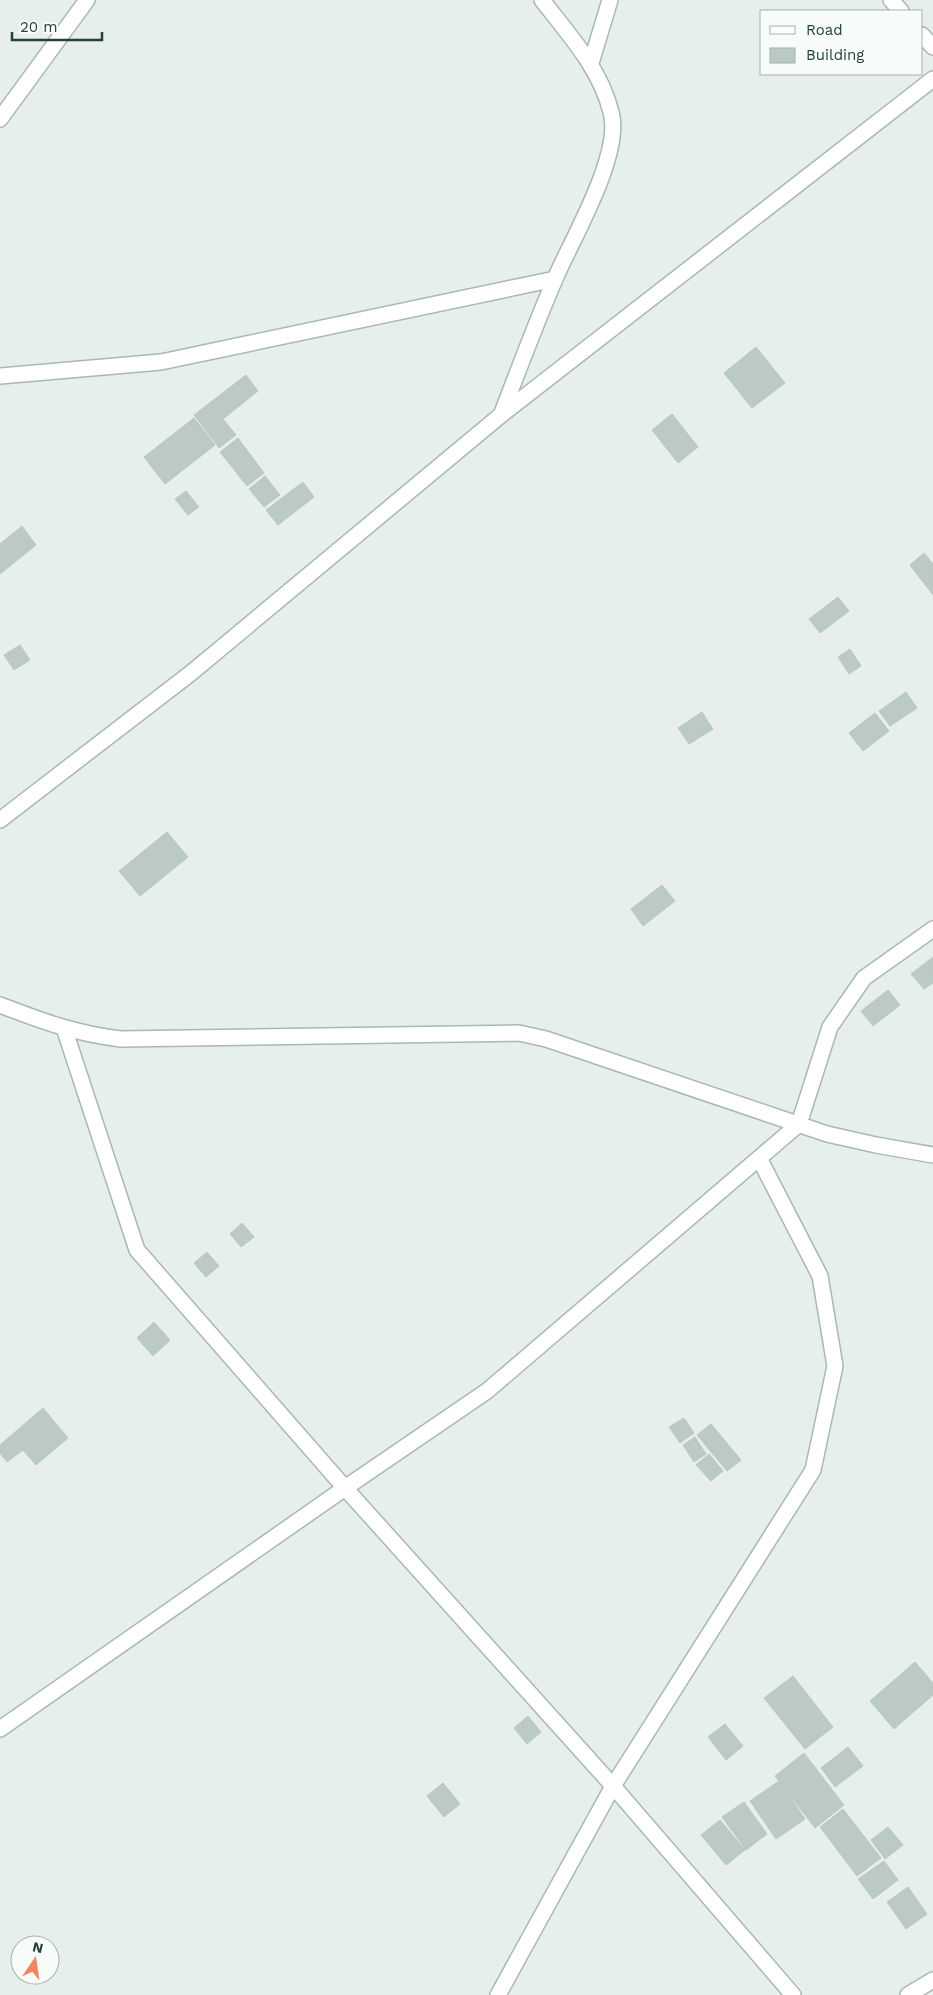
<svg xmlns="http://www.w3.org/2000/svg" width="933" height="1995" viewBox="0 0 933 1995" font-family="'Work Sans',sans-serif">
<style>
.building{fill:#bbcac4;stroke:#b8c9c2}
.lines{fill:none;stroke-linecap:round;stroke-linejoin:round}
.minor-casing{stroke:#a8b8b2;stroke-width:18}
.minor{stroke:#fff;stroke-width:15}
</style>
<rect width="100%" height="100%" fill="#e6efeb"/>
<!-- building -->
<path class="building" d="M756 347 785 383 752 408 724 373Z
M246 375 258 391 223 419 236 435 219 448 194 415Z
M672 414 698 447 678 463 652 430Z
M194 418 215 445 165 484 144 457Z
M238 438 264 473 247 486 220 452Z
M265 476 280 495 264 507 249 489Z
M303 482 314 497 278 525 266 510Z
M186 491 199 507 188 515 175 499Z
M22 526 36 545 0 574V544Z
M924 553 933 564V595L910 565Z
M838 597 849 611 820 633 809 619Z
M20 645 30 660 14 670 4 655Z
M850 649 861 666 849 674 838 657Z
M906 692 917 708 890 726 879 711Z
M702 712 713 729 689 744 678 728Z
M875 713 889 731 863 751 849 733Z
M167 832 188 857 140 896 119 871Z
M662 885 675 901 643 926 631 909Z
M933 957V983L924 989 911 974Z
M888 990 900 1005 873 1026 861 1011Z
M242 1223 254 1237 241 1247 230 1234Z
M207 1252 219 1266 206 1277 194 1263Z
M154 1322 170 1340 153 1356 137 1338Z
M43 1408 68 1438 36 1465 23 1450 7 1462 0 1453V1445Z
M684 1418 694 1433 680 1443 669 1427Z
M711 1424 741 1460 727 1471 697 1435Z
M695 1437 706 1454 694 1462 683 1445Z
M709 1454 723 1471 711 1481 696 1465Z
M915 1662 933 1683V1695L894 1729 870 1701Z
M793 1676 833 1727 805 1749 764 1698Z
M528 1716 541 1732 527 1744 514 1728Z
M725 1724 743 1746 726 1760 708 1737Z
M848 1747 863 1766 835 1787 821 1768Z
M804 1753 844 1805 815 1828 775 1776Z
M779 1781 805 1819 776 1839 750 1801Z
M443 1783 460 1804 444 1817 427 1796Z
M744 1802 767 1834 746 1850 722 1817Z
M843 1809 881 1858 857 1876 820 1827Z
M720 1820 745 1850 726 1865 701 1835Z
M888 1827 903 1845 885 1859 871 1840Z
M884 1861 898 1880 873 1899 858 1879Z
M908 1887 927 1914 906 1929 887 1902Z"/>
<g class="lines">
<!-- minor casing -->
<g class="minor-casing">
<path id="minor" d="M891 0 901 11
M922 35 933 47
M591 63 610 0
M0 119 87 0
M0 376 161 362 555 279
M502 413C519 368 536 323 555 279 572 239 623 154 611 112 600 68 569 35 542 0
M0 820 191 673 501 415 933 79
M0 1005C42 1021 76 1034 121 1039L519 1033 546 1039 827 1134 876 1145 933 1155
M64 1028 137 1250 345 1488 613 1786 793 1995
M0 1729 345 1488 487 1391 799 1124 830 1027 864 978 933 929
M498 1995 613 1786 813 1470 835 1366 820 1276 759 1158
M908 1995 933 1980"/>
</g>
<!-- minor -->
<use href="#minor" class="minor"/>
</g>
<!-- legend -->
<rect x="760" y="10" width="162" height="65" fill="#f7fbf9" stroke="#a3b1ad"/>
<rect x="770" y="26" width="25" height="8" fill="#ffffff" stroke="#a3b1ad"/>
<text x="806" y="35" font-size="15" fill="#24423a">Road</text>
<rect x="770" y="48" width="25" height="15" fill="#bbcac4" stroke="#a3b1ad"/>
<text x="806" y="60" font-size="15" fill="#24423a">Building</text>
<!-- north arrow -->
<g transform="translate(35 1960) rotate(13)"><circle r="24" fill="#f7fbf9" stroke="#a3b1ad"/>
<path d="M0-4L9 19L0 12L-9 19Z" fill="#f4845f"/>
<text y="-8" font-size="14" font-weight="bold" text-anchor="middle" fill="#24423a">N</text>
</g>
<!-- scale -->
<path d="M12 32v8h90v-8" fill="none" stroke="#24423a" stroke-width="2.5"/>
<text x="20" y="32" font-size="15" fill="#24423a" stroke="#f7fbf9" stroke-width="4" paint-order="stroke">20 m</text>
</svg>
